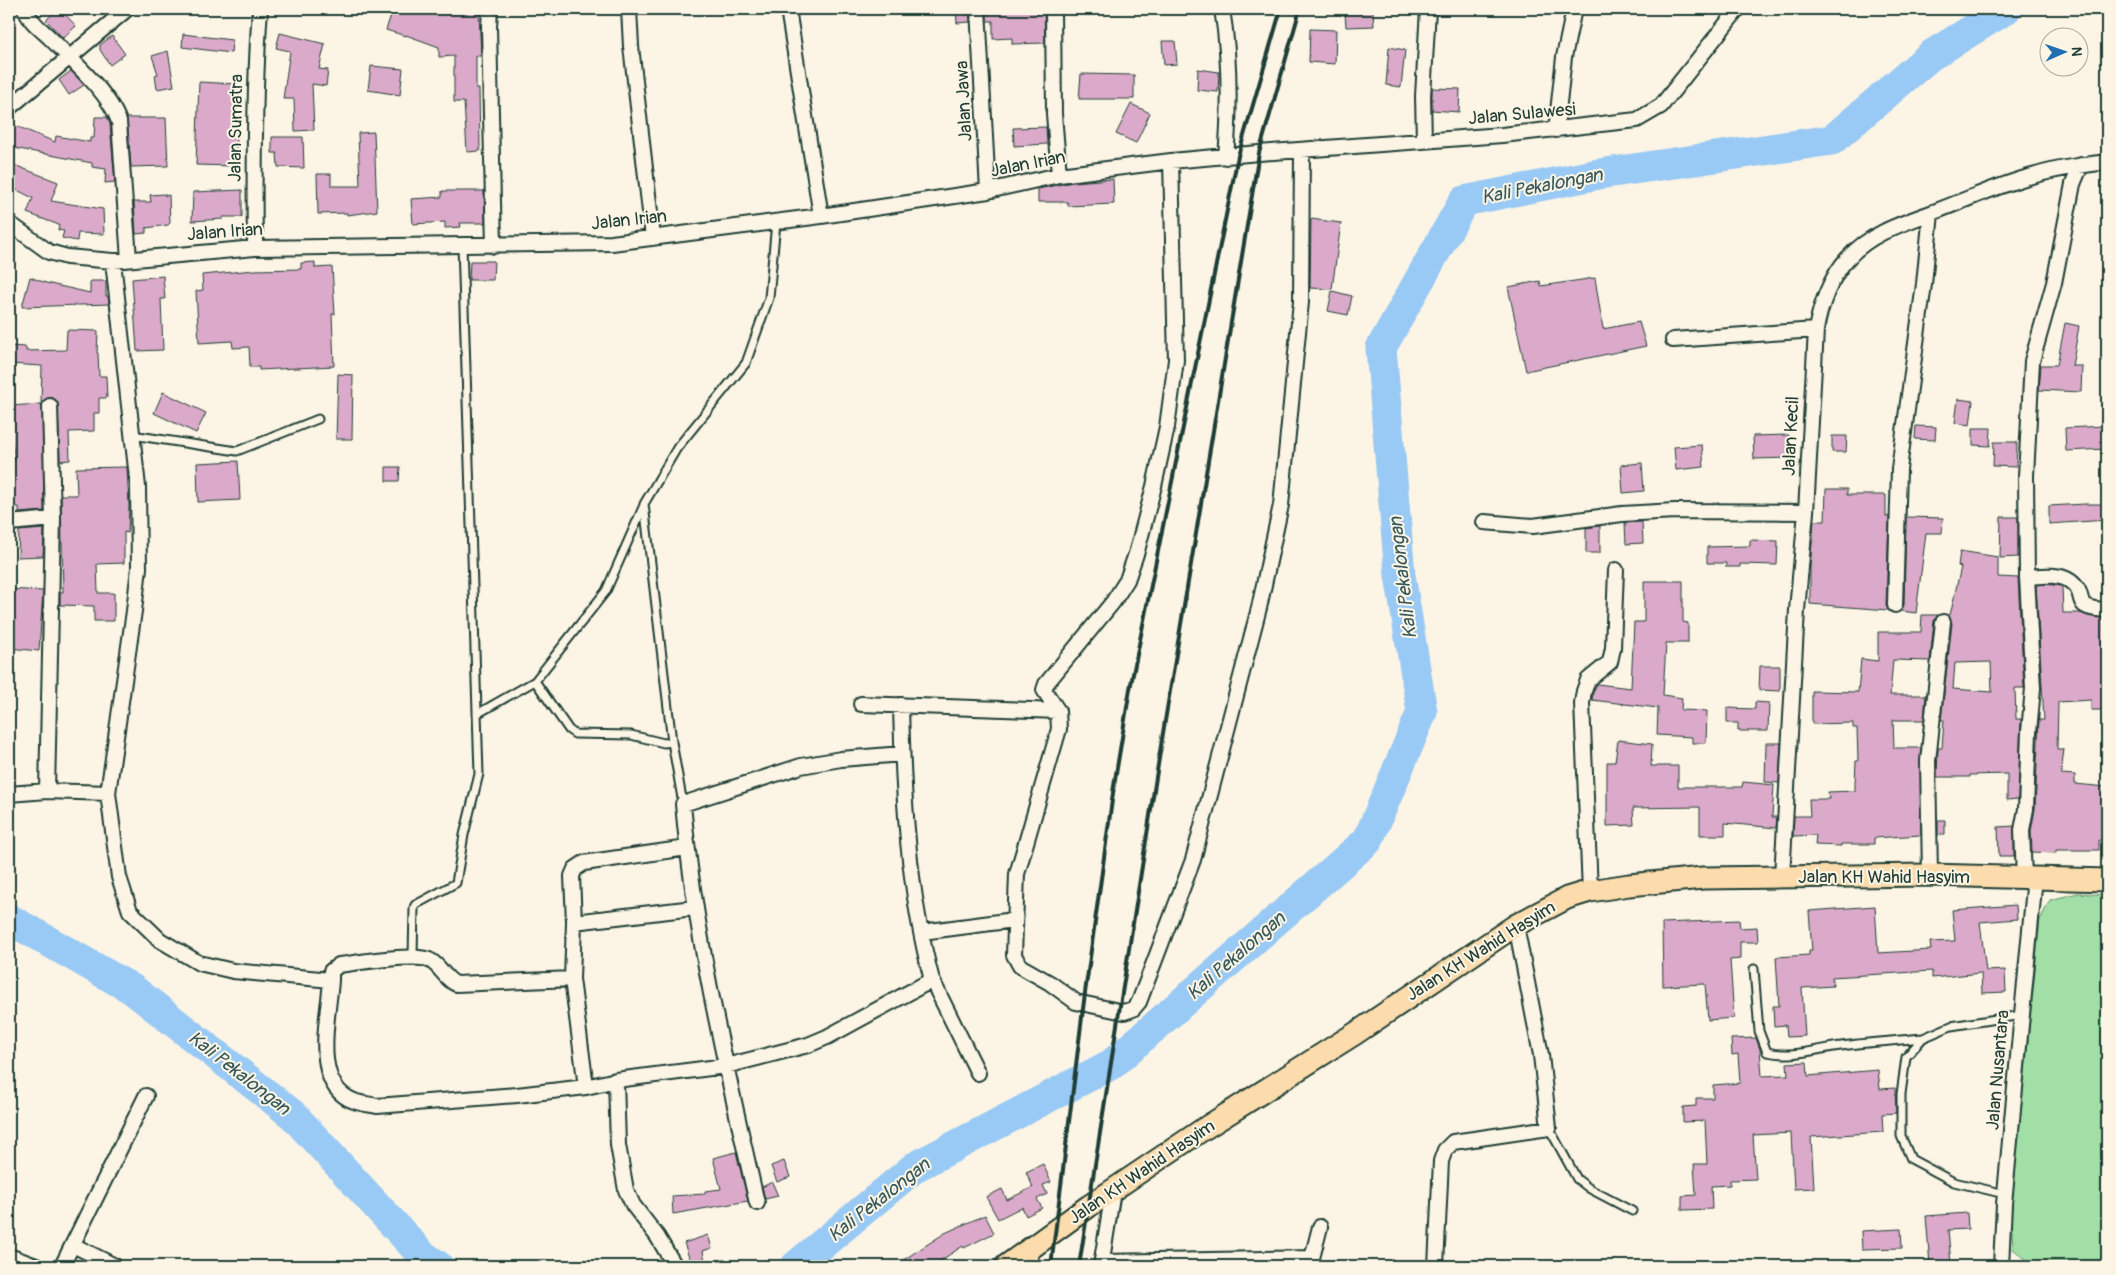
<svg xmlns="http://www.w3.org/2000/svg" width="2116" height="1275" viewBox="0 0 2116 1275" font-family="Pangolin,sans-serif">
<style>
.green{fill:#a1dfa6;stroke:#608e6d}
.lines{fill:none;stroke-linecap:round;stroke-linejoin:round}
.river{stroke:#99c9f5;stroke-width:31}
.building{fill:#dbaaca;stroke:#1f3d34;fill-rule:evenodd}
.lane-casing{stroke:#1f3d34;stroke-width:11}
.street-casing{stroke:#1f3d34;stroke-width:18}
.primary-casing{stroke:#1f3d34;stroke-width:25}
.lane{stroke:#fcf5e5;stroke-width:7}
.street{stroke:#fcf5e5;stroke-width:14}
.primary{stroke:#fcdcac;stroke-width:21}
.rail{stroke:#1f3d34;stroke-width:4}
.labels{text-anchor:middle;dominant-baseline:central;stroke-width:4;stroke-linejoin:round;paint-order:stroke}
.street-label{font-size:18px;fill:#1f3d34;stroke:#fcf5e5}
.water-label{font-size:19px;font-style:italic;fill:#37595b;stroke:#fcf5e5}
</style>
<rect width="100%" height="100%" fill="#fcf5e5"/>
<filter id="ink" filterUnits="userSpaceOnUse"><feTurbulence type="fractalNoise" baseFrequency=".02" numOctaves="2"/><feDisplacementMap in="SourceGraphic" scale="10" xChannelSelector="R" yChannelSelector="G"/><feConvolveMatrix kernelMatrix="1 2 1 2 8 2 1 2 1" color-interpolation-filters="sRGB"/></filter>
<g filter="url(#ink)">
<!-- green -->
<path class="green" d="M2078 893 2107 895V1263L2029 1262 2013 1249 2011 1213 2040 920 2050 900Z"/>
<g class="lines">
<!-- river -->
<path class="river" d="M9 919 132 989 293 1115 422 1255 438 1266
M796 1266 915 1167 1112 1064 1368 840 1422 712 1400 575 1381 348 1464 201 1599 174 1832 140 1930 56 2006 9"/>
</g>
<!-- building -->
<path class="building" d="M58 9H60L76 26 63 38 46 20Z
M393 9H476L475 13H479L481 56H476V89H479L480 151 467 152 464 102H454V56L439 57V47L406 35V36L386 30Z
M956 9H969L970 22 957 23Z
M987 9H1044L1045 43 1012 44V38L993 39V21H987Z
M1373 11 1374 26 1346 27 1345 12Z
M1310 29 1336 30 1335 64 1309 62Z
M280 33 325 44 319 69 328 70 326 86 312 84 314 130 295 131 294 99H283L290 51 276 48Z
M183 34 232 40 231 53 182 47Z
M112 36 125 54 110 65 100 50V45Z
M1162 41H1175L1177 64 1164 65Z
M1389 47 1405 50 1401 87 1386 85Z
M168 51 174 86 157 89 155 75 158 74 152 56Z
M371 66 403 69 400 95 368 90Z
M1198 69 1219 72 1218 92 1197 90Z
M71 71 84 85 69 95 59 80Z
M1081 74 1134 75V99H1079Z
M199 82 236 84 237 147H236L235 166 196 165Z
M1432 88 1460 89 1459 112 1432 110Z
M1131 104 1150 113 1136 143 1116 134Z
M95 117H107L110 124 115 182 105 183 106 169 92 167V163L9 147V123L55 142 56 136 90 142V138H94Z
M127 118H166L168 166 131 167Z
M1046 127 1047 144 1014 146 1013 128Z
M374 132 377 211 347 215V213L318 214 317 174H331V186H360L358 133Z
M272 137H303L304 168 278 167 277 153H272Z
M9 163 58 182 51 201 103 209 104 234 78 233 77 241 62 238 64 231 58 230 59 225 27 213 33 198 9 186Z
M1113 179 1114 204 1068 206V202H1038V189L1073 182Z
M242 190V217H223V219L192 221 193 192Z
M442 191H484L485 223H460L461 227 445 228V222L413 224 411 199 442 197Z
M165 194V196L169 195 170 223 168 225 146 228V233L136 234 134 202H151L150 195Z
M1311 219 1341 223 1332 289 1310 288Z
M470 261H494L493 280H469Z
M315 262V268L332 267 335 314H332L334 366 259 370V367H250L249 347 233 348 232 341 199 343 196 291 203 290 202 275 254 270 301 269V263Z
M163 276 165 299H161L163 350 137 351 132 279Z
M30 277 46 283 90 293V281H106V296H108L109 304 22 307Z
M1595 278 1603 329 1639 322 1646 346 1526 371 1508 287 1540 281 1541 286Z
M1332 291 1352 296 1348 315 1328 311Z
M2065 323 2079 326 2072 366H2082L2081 392 2039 390 2041 365H2057Z
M67 330 98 331 97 353H98L99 376H106L107 398H99V413H94V431L69 432 70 460 60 461 58 402 50 397 43 401 44 511 19 513V507H11L9 460H15L9 427V406L41 404 42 366 9 364V346L26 347V351L66 350Z
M338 374 353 375 352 439H336Z
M163 392 206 413 196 433 154 413Z
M1958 399 1973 401 1970 425 1955 423Z
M1916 426 1936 427 1935 440 1915 439Z
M2105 426 2106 449 2066 451 2065 428Z
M1973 428H1991L1990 446 1973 445Z
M1789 435V458L1754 459 1753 436Z
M1832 436H1847L1846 452H1832Z
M1994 442H2017L2016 467 1993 466Z
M1702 445 1704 467 1676 470 1674 447Z
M238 461 240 500 198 502 197 463Z
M1642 463 1644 491 1623 493 1621 465Z
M127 467 129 506 128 533 124 532V563L97 564 98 593H114V621H94V606L60 605V592H63L61 495H77L76 468Z
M386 467H400L399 481H386Z
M1826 489H1847V495H1886V516L1889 517 1886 605 1888 610 1810 604V567L1814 521H1825Z
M2085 504H2107V520L2049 524V506Z
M1906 517 1943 518 1942 533H1926L1916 613 1901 611 1904 605Z
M2001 517H2018V557L2000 558Z
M1642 522 1643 543 1626 544 1625 523Z
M1600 526V553H1586V528Z
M44 529 43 556 18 557 19 531Z
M1750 540 1778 541 1777 565 1740 564V567H1726V563H1707V547L1750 546Z
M1960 551 1998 557V577L2018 578 2024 688H2015L2016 719H2021L2018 799 2007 800V774L1970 775V777H1937L1938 748H1942L1944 720H1941L1952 623 1948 615H1950L1961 567 1958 566ZM1991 662 1992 692 1953 689 1955 663Z
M1644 581H1683V622L1688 623V643H1666L1663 695 1682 698 1681 710 1707 711 1706 743H1692V737L1657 735 1658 708 1592 700 1593 692 1597 684 1631 688 1634 622H1644Z
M2044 584 2062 586 2063 613H2080L2093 617 2107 619V710H2091V700L2058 702 2057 749H2064L2061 774 2075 775V784L2107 787V834L2104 833V840H2099V850H2056V853L2032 852 2031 831 2035 809 2039 720H2044L2036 585Z
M9 589 43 591 39 651 9 648Z
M1922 615H1938L1934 621 1930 661 1893 660 1890 695H1926L1924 720H1893L1894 748H1921V835L1874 838V844H1841V846L1815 845 1816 835 1793 836 1794 816H1810L1809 799H1829L1828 792 1855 791V784L1856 761H1858L1857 728H1853V723L1812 724V691L1858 692 1861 659 1878 661V632H1921Z
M1760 666H1780V691L1759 690Z
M1755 702 1769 703 1768 731H1738V723H1727V708L1755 709Z
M1618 740 1652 744 1651 766H1678V787H1742L1743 782 1774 785 1772 817H1777L1776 828 1725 823V835H1700V807L1633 808 1634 825 1607 826V762H1615Z
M1766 743H1781L1779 783 1765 782Z
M1938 820H1945V834L1938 835Z
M2014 826V856H1999L1998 827Z
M2016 905 2017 919 1980 922 1986 971 2005 970 2006 992 1982 993 1981 973 1932 978V971L1832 977 1833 986 1802 988 1805 1036 1787 1037 1786 1025 1774 1026 1773 1006H1779L1776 957 1809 955V951H1812L1809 911 1875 906 1878 953 1931 950 1930 942 1955 941 1952 910Z
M1739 920 1740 928 1757 927 1758 942H1740V959L1730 960 1734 1018 1708 1020 1705 984 1663 986 1662 923Z
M1756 1038 1760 1049 1762 1076 1788 1075 1787 1063 1807 1062 1808 1076 1878 1070 1880 1089 1895 1088 1896 1113 1882 1114 1883 1132 1811 1137 1814 1188 1794 1189 1791 1133 1753 1135 1756 1179 1730 1180V1185L1711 1186 1712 1209 1682 1210V1196L1696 1195 1694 1164H1707L1705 1121 1683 1122V1107L1696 1106V1098H1713V1085L1740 1083 1738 1054 1732 1055 1731 1039Z
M736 1152 748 1201 673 1214 672 1196 705 1194V1191L721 1189 713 1158Z
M784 1161 790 1177 777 1182 771 1166Z
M1043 1164 1051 1182 1043 1185 1047 1194 1037 1199 1042 1208 1026 1216 1022 1207 998 1219 986 1197 1002 1189 1007 1200 1033 1187 1026 1172Z
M772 1182 778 1196 765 1199 762 1187Z
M1967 1213 1968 1229 1948 1230 1951 1264 1930 1265 1926 1216Z
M985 1215 994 1233 964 1248 963 1246 932 1266H894L945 1233Z
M1901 1229 1902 1248 1862 1249 1861 1231Z
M708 1235 712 1248 703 1251 706 1266H692L684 1243Z"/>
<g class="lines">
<!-- lane casing -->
<g class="lane-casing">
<path id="lane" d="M132 435 237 451 318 419
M535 681 569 730 575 734 631 735 664 743 672 742
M477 714 535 681 606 591 644 505
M683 804 672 742 644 504 677 448 746 363 769 298 776 222
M413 956 414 908 415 905 456 883 464 835 479 774 462 245
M1754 969 1759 1031 1767 1052C1792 1058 1816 1049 1841 1046 1868 1042 1895 1041 1923 1038
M1549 1128 1577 1179 1590 1189 1632 1211
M2005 1194 1954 1182 1911 1159 1901 1136V1094L1906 1057 1923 1038 1951 1026 2022 1015"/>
</g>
<!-- street casing -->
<g class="street-casing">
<path id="street" d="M25 9C29 21 42 30 50 38 72 60 110 94 119 122L129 259
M490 9 489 27 494 246
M629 9 631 46 653 238
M788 9 821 216
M978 9 988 191
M1053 9 1054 114 1059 175
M1222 9C1230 57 1230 109 1226 157
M9 108 127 9
M1556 130 1564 57 1574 9
M1424 141 1423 96 1428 9
M1171 161 1176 360 1167 427 1154 486 1137 551 1127 580 1113 602 1046 684 1044 690 1058 711 1059 729 1017 874 1014 955 1020 966 1050 983 1076 1002 1124 1012 1133 1009 1139 1002 1193 860 1259 608 1281 505 1301 302 1302 150
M9 223 49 252 67 257 113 261 255 248 612 243 821 216 988 191 1059 175 1171 161 1259 153 1502 135 1637 120 1661 106 1738 9
M255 248C254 168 254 89 260 9
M113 261 138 487 139 568 134 611 108 793 119 877 130 911 160 940 199 963 233 971 331 980C329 1015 310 1085 354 1101 361 1104 369 1104 377 1106L517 1095 586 1087 616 1080 726 1066 808 1045 827 1037 932 980C908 891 903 796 901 705
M1673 340 1816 330
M1484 522 1533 526 1622 514 1675 511 1806 512
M9 523 53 519
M2027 577C2041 576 2058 573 2070 581 2091 597 2067 608 2107 610
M1895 605 1899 469 1924 284 1931 213
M861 704 1058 711
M47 791 53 519 50 406
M9 794 47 791 108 793
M1930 875 1928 761 1943 622
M1782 877 1797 610 1806 512 1816 330C1820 306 1831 276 1848 258 1871 232 1907 222 1939 210 1971 198 2003 183 2036 175 2059 168 2083 165 2107 162
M2024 878 2022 830 2026 809 2029 732 2033 688 2027 577 2026 476 2032 361 2054 283 2073 184 2081 165
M1590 891 1582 703 1584 691 1588 680 1610 662 1613 648 1616 570
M574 922 694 908
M922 932 1014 920
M572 979 574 922 572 876 575 869 584 863 687 848
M331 980V971L339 965C357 963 417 952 431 961 441 967 445 979 456 984L572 979 586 1087
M932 980 978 1073
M616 1080 618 1145 626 1190 633 1205 657 1236 675 1266
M757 1203C727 1071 695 939 683 804L801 766 841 759 902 754
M73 1245 115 1266
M1025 1252 1034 1266
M9 1256 36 1266
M1312 1258 1320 1227
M1102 1262 1312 1258V1266
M62 1266 146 1096
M1101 1266 1113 1191
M1436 1266 1441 1161 1445 1150 1453 1142 1549 1128 1541 1055 1516 925
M2001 1266 2004 1204 2035 877"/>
</g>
<!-- primary casing -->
<g class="primary-casing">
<path id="primary" d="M1006 1266 1089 1206 1202 1130 1356 1033 1516 925 1567 898 1590 891 1629 885 1703 878 1930 875 2107 880"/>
</g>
<!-- lane -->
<use href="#lane" class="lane"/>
<!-- street -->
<use href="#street" class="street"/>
<!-- primary -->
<use href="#primary" class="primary"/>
<!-- rail -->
<path class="rail" d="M1051 1266 1085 993 1114 786 1130 689 1238 156 1281 9
M1079 1266 1163 733 1259 153 1300 9"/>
</g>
</g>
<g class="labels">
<!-- street labels -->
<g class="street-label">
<text transform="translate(964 101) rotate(-93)">Jalan Jawa</text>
<text transform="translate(1522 114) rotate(-5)">Jalan Sulawesi</text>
<text transform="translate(236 128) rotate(-89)">Jalan Sumatra</text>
<text transform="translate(1028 164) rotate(-11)">Jalan Irian</text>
<text transform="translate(629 220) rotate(-6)">Jalan Irian</text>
<text transform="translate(225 232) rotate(-4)">Jalan Irian</text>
<text transform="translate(1791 436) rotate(-87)">Jalan Kecil</text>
<text x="1884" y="877">Jalan KH Wahid Hasyim</text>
<text transform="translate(1481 951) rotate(-32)">Jalan KH Wahid Hasyim</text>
<text transform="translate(1998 1070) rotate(-85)">Jalan Nusantara</text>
<text transform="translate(1142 1172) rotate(-34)">Jalan KH Wahid Hasyim</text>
</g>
<!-- water labels -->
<g class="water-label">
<text transform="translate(1542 186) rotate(-11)">Kali Pekalongan</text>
<text transform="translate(1403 578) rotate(-97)">Kali Pekalongan</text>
<text transform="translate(1236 956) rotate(-41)">Kali Pekalongan</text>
<text transform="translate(239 1073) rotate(38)">Kali Pekalongan</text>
<text transform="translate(879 1200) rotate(-38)">Kali Pekalongan</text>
</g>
</g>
<!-- margin -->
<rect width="2116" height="1275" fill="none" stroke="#fcf5e5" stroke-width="30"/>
<rect x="15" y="15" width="2086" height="1245" fill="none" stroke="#1f3d34" stroke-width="2" filter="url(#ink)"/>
<!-- north arrow -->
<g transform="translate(2064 52) rotate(88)"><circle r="24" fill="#fcf5e5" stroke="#a4ab9e"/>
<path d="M0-4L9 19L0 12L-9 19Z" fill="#1f6fb2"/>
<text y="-8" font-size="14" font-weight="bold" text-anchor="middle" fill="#1f3d34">N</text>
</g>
</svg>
